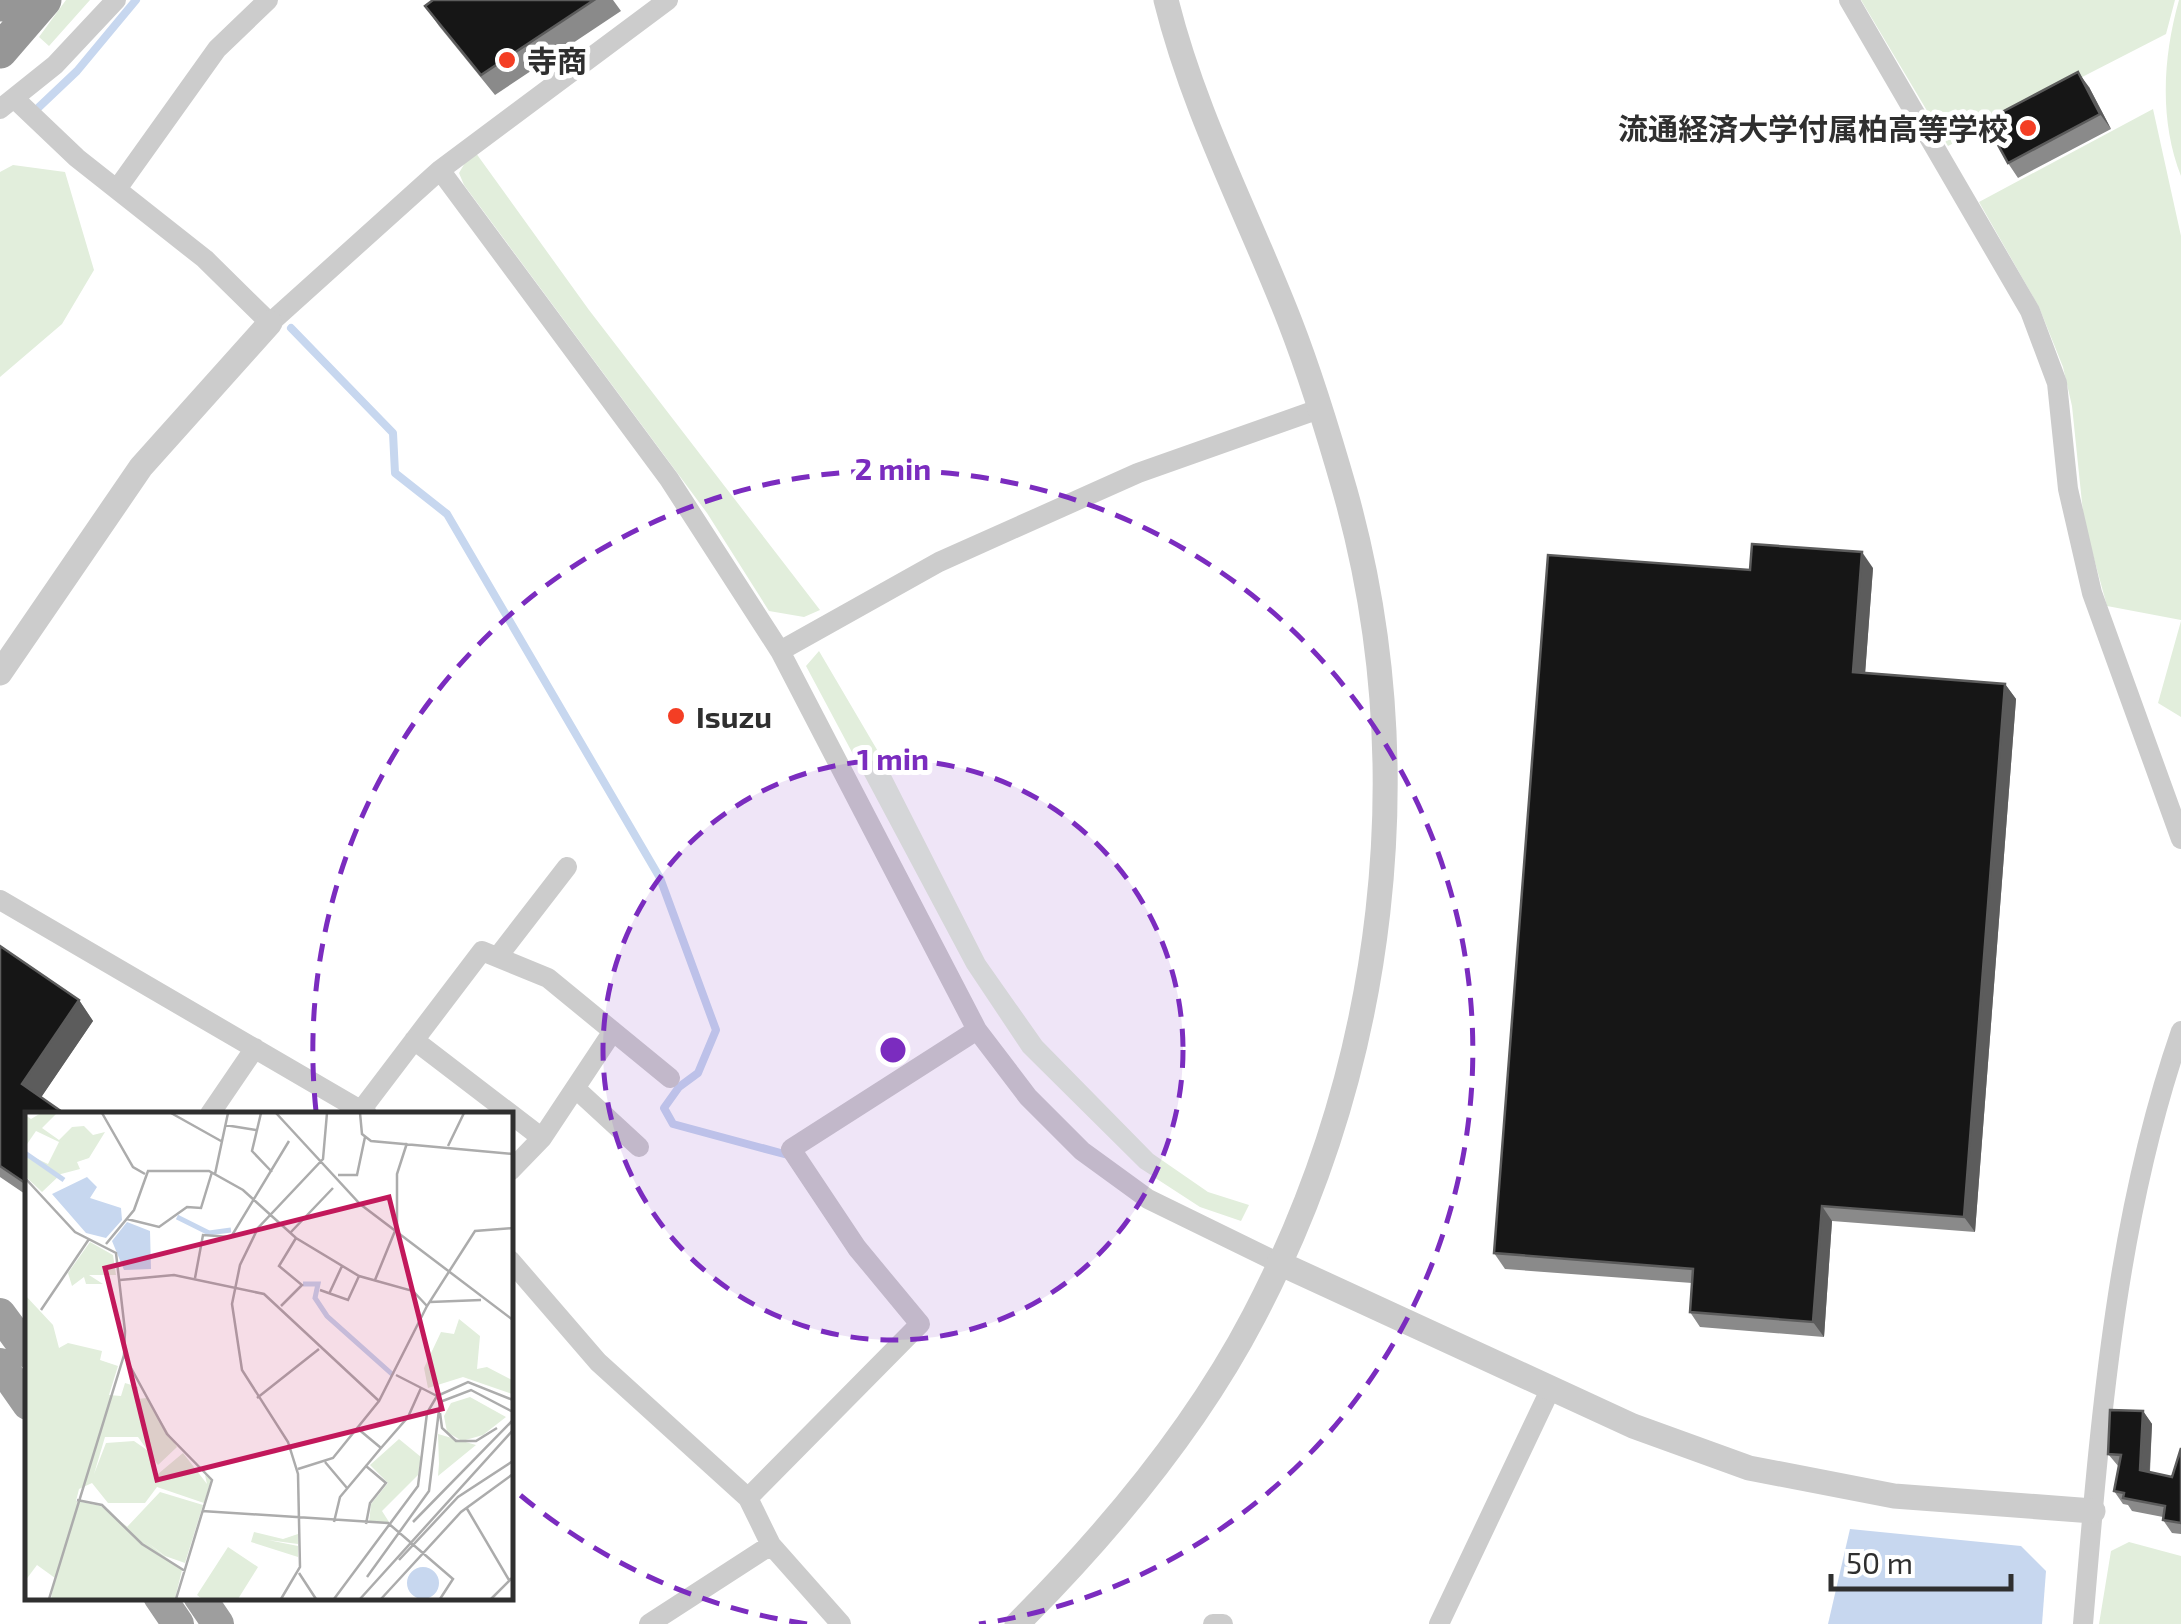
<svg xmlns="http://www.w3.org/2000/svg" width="2181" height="1624" viewBox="0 0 2181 1624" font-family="'Exo 2','Noto Sans JP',sans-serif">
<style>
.green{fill:#e2eedc}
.water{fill:#c7d7ef}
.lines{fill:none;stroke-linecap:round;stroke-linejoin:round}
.stream{stroke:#c7d7ef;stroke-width:8}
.minor{stroke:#ccc;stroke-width:20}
.tertiary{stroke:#ccc;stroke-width:25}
.trunk{stroke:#9e9e9e;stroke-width:32}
.motorway{stroke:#969696;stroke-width:35}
.wall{fill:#8a8a8a}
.shaded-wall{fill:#5c5c5c}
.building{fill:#161616;stroke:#5c5c5c;stroke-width:2.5}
.ring{fill:none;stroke:#7b2cbf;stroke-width:5;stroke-dasharray:18 12}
.poi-dot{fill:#f43e24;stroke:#fff;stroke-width:4}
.labels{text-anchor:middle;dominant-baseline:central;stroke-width:10;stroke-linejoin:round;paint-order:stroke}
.poi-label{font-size:30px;font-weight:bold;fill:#2f2f2f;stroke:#fff;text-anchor:start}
.inset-river{fill:none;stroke:#c7d7ef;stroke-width:5}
.inset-road{fill:none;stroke:#acacac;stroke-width:2.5}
.view{fill:#c2185b;fill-opacity:0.15;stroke:#c2185b;stroke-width:5}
.inset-edge{fill:none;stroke:#2f2f2f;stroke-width:5}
.centre{fill:#7b2cbf;stroke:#fff;stroke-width:5}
.ring-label{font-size:30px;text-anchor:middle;font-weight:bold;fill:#7b2cbf;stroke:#fff;stroke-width:10;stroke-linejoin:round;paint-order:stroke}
</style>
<rect width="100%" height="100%" fill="#fff"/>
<!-- green -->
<path class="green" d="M66 0H90L49 46 39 37Z
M1861 0H2175L2166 34 1948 146Z
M2179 0H2181V176C2159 120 2163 57 2179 0Z
M2153 109 2181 236V620L2107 606 2084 522 2072 406 2063 367 2039 307 1979 202Z
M473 149 589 310 820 610 804 617 769 611 707 513 464 185 459 173Z
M13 165 65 172 94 270 62 324 0 377V172Z
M2181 621V717L2158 703Z
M819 651 886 765 985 960 1042 1041 1153 1154 1208 1192 1249 1205 1241 1221 1200 1207 1140 1168 1023 1052 967 968 806 666Z
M2129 1542 2181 1556V1624H2099L2111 1551Z"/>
<!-- water -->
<path class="water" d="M1850 1529 2021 1546 2046 1571 2042 1624H1828Z"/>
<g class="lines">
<!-- stream -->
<path class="stream" d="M39 107 77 71 136 0
M291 328 393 433 395 473 447 514 660 878 716 1030 698 1073 679 1087 664 1108 673 1124 788 1155"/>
<!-- minor -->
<path class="minor" d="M1849 0 2030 311 2057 383 2068 489 2092 593 2181 839
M15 99 77 158 205 259 270 323 440 170 668 0
M0 109 55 65 116 0
M440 170 669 479 780 651 977 1030 1028 1097 1082 1151 1148 1199 1279 1263
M117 189 217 49 268 0
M780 651 939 562 1138 473 1319 409
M0 900 367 1114
M499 955 567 867
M414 1040 542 1138
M575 1088 639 1147
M362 1109 482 951 548 978 670 1078
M210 1114 255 1048
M510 1171 542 1138 613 1031
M510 1260 598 1362 748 1498 771 1545 841 1624
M748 1498 920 1324 857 1248 791 1149 977 1030
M649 1624 771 1545
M1213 1624H1223
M1439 1624 1551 1388
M2083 1624C2100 1425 2115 1221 2181 1031"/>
<!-- tertiary -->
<path class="tertiary" d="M0 673 141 467 270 323
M1279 1263 1633 1426 1749 1468 1894 1496 2093 1511
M1017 1624C1108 1533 1194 1431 1254 1316 1386 1064 1422 765 1345 491 1329 435 1311 376 1290 322 1248 214 1194 113 1166 0"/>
<!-- trunk -->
<path class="trunk" d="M0 1314 28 1352
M0 1364 28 1404
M159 1596 178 1624
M199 1596 218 1624"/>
<!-- motorway -->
<path class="motorway" d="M0 4 3 0
M0 51 44 0"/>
</g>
<!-- wall -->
<path class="wall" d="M433 0H613L621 11 495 95 439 26 425 6Z
M2089 87 2111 129 2018 178 2008 163Z
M1873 568 1865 673 2005 684 2016 699 1975 1232 1832 1221 1824 1337 1700 1327 1690 1312 1692 1283 1505 1269 1494 1253Z
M0 946 79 1000 93 1021 41 1097 28 1114V1196L0 1177Z
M2143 1411 2152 1424 2150 1472 2172 1477 2181 1448V1534L2172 1533 2163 1520V1517L2132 1511 2128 1505 2123 1504 2114 1491 2119 1467 2108 1454Z"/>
<!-- shaded-wall -->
<path class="shaded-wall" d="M2078 72 2089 87 2111 129 2100 114Z
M1862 552 1873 568 1864 688 1853 672Z
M2005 684 2016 699 1975 1232 1964 1217Z
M79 1000 93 1021 36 1105 22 1084Z
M1822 1206 1832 1221 1824 1337 1813 1322Z
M2143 1411 2152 1424 2149 1483 2140 1470Z"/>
<!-- building -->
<path class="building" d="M433 0H594L481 75 425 6Z
M2078 72 2100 114 2008 163 1985 121Z
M1752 544 1862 552 1853 672 2005 684 1964 1217 1822 1206 1813 1322 1690 1312 1693 1269 1494 1253 1548 555 1750 570Z
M0 946 79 1000 22 1084 65 1114H28V1185L0 1166Z
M2110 1410 2143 1411 2140 1470 2172 1477 2181 1448V1523L2163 1520 2165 1506 2123 1498 2124 1493 2114 1491 2121 1455 2108 1454Z"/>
<!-- distance rings -->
<circle cx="893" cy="1050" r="290" fill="#7b2cbf" fill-opacity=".12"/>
<g class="ring">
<circle cx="893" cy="1050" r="290"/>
<path d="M807 1624A580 580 0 0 1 512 1488M316 1111A580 580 0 1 1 979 1624"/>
</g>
<!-- markers -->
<g class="poi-dot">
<circle cx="507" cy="60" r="10"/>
<circle cx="2028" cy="128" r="10"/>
<circle cx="676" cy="716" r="10"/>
</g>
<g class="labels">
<!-- poi labels -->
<g class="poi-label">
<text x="527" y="60">寺商</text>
<text x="2008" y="128" text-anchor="end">流通経済大学付属柏高等学校</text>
<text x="696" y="716">Isuzu</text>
</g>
</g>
<!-- overview -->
<g transform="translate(25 1112)">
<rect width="488" height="488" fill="#fff"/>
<path d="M16 1H32L17 16 34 28 47 15 59 14 68 23 80 20 64 46 52 50 55 57 36 62 17 80 0 64V41L23 52 34 30 11 19 0 35V3L6 7ZM65 130 88 143 91 163H64L78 172H61L59 165 47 174 43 161ZM0 183 28 213 34 236 43 231 77 239 75 248 93 254 84 283 96 284 100 271 113 275 112 287 122 286 152 335 133 353 113 325H80L69 362 81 331 109 329 122 338 133 362 158 341 182 372 180 363 186 368 179 391 132 375 120 391H83L67 371 54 377 51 389 76 394 157 458 150 487H26L30 466 12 453 0 469ZM434 207 455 224 452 257 462 255 487 268V282L438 265 403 276 399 256 416 220 429 222ZM445 285 481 305 458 323 437 329 422 320 419 304 426 291ZM413 322 451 333 413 364 414 352ZM374 327 396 345 393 363 357 399 364 410 344 411 346 392 363 371 345 353ZM135 380 178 393 160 451 140 444 102 415ZM229 420 258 427 273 422V432L243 428 273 434V445L226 430ZM203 435 233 455 213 487H177L172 483Z" fill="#e2eedc"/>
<path d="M62 65 72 75 65 86 96 96 97 108 81 126 61 121 27 82ZM102 110 125 119 126 157 99 158 87 129ZM382 471a16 16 0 1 1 32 0a16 16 0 1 1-32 0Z" fill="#c7d7ef"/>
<path class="inset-river" d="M0 41 39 68M152 105 184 121 206 118M278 172H293L290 186 302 204 368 263"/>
<path class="inset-road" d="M77 1 108 55 120 62M146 1 196 29M236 1 227 39 247 60M251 1 335 92 488 208M335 1 337 22 346 29 488 42M200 13 231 18M423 34 439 1M190 62 203 1M313 63H332L340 25M0 66 50 120 91 141 100 219 99 243 24 487M102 107 134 115 162 95 176 96 187 60M266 120 308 76M81 132 109 98 123 59H184L218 78 271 126 334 164 388 179 402 194M170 166 178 123 206 125 264 29M95 168 149 163 239 182 354 289M350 168 372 114V62L382 31M295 178 323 188 334 164M304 182 317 154M405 190 456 188M256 194 277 173 254 154 271 126M16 198 64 127M99 243 142 322 187 368 151 487M371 263 412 284M232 286 294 237M415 301 417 316 431 329H451L472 316M332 316 356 336 341 354M356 336 383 305 396 276M300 350 322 376M273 357 308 346 354 289 402 194 450 119 488 116M52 388 77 393 117 432 160 459M441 395 484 468M177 399 363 411 428 467 415 487M309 410 315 385 341 354 361 371 345 391 341 412M388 410 488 308M374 448 433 385 488 349M274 461 291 487M342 465 404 379 415 290 446 278 488 300M256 487 275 455 273 362 263 330 217 258 207 192 215 153 233 116 298 47 302 1M309 487 393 374 402 301 412 284 443 270 488 288M335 487 488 318M356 487 436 400 488 362M466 487 488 465"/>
<path class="view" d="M364 85 417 297 132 368 80 156Z"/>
<rect width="488" height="488" class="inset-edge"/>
</g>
<circle cx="893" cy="1050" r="15" class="centre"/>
<g class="ring-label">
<text x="893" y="480">2 min</text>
<text x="893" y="770">1 min</text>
</g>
<!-- scale -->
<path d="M1831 1574v15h180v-15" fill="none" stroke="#2f2f2f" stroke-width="5"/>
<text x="1846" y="1574" font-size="30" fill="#2f2f2f" stroke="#ffffff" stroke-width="8" paint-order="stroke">50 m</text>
</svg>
